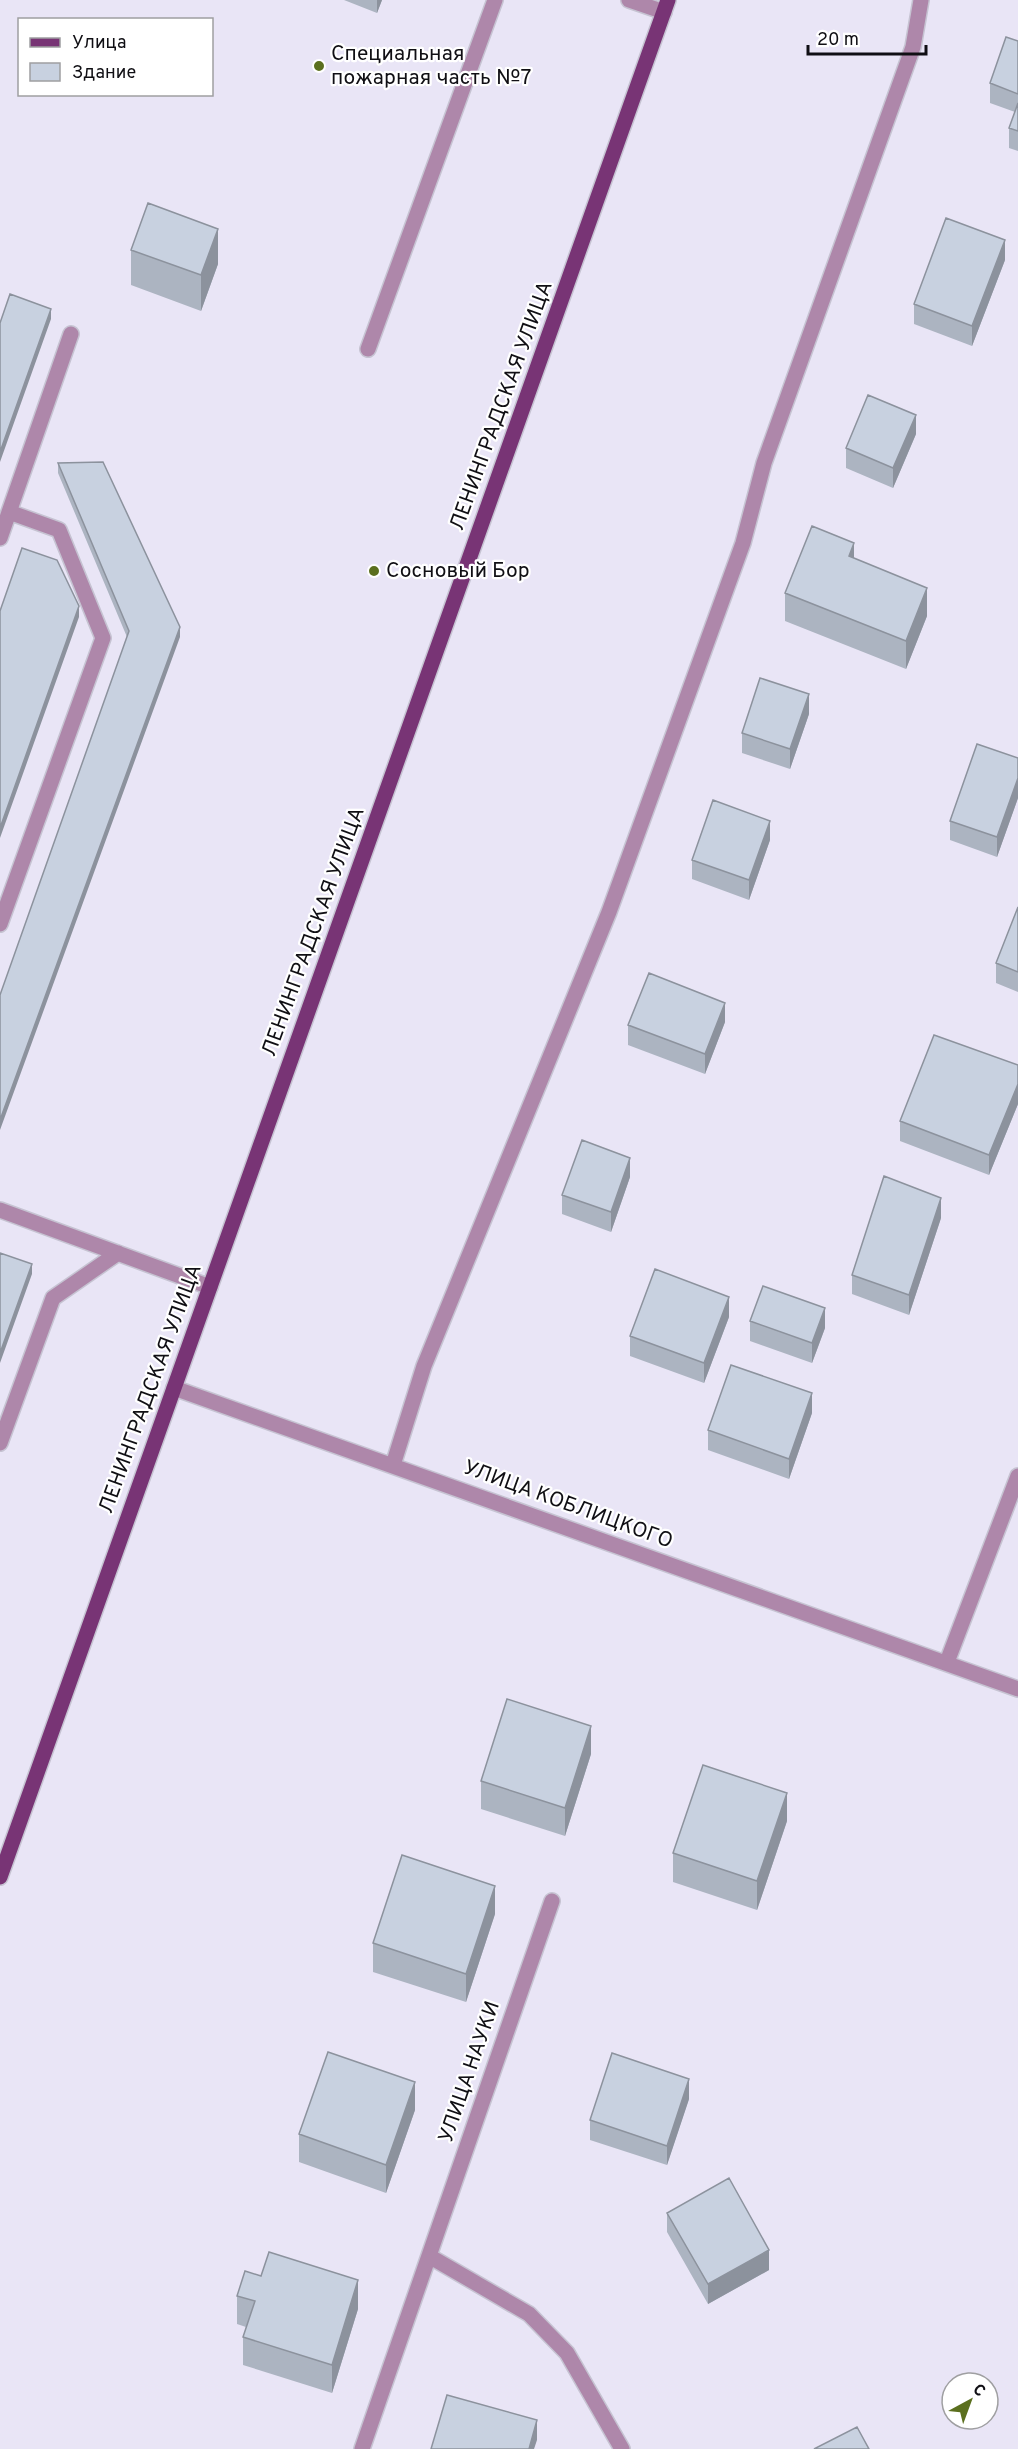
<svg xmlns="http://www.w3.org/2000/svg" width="1018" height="2449" viewBox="0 0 1018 2449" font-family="Overpass,sans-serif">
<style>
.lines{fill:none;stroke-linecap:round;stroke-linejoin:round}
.minor-casing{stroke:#c6c3d2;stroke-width:18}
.major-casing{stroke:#c6c3d2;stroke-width:18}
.minor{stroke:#ae87aa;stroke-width:15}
.major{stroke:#783475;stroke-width:15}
.wall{fill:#acb4c1}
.shaded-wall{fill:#8c929d}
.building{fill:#c8d1e0;stroke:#8c929d;stroke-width:1.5}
.poi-dot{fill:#5b6f1e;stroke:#fff;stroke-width:2}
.labels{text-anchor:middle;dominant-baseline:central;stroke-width:4.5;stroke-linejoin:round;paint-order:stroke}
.poi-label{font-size:21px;fill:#100f14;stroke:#fff;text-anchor:start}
.street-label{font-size:21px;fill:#100f14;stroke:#fff}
</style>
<rect width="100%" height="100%" fill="#e9e5f6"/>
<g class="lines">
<!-- minor casing -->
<g class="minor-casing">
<path id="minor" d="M629 0 664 12
M368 349 495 0
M0 538 71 334
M0 924 103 638 59 530 9 512
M0 1210 210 1287
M174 1388 1018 1689
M0 1443 53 1298 118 1253
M393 1465 424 1366 609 912 743 543 764 463 913 47 921 0
M947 1662 1018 1476
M429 2256 529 2314 567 2353 622 2449
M362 2449 552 1901"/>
</g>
<!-- major casing -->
<g class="major-casing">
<path id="major" d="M0 1877 668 0"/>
</g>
<!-- minor -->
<use href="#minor" class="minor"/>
<!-- major -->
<use href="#major" class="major"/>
</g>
<!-- wall -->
<path class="wall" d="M344 0H382L377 13Z
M1018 41V151L1009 148V128L1015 112 990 103V83Z
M131 250 218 264 201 311 131 285Z
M1005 260 972 346 914 324V304Z
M916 434 893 488 846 468V448Z
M58 463 180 637H127L58 473Z
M854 559 927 616 906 669 785 621V593Z
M809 714 790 769 742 753V733Z
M1018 758V798L997 857 950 840V821Z
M770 840 749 900 692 879V860Z
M1018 907V992L996 983V963Z
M725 1022 705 1074 628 1045V1025Z
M1018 1065V1104L989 1175 900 1141V1121Z
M630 1177 611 1232 562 1214V1195Z
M941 1218 909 1315 852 1294V1275Z
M729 1317 704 1383 630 1356V1336Z
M750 1321 825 1328 812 1363 750 1341Z
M812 1413 789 1479 708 1450V1430Z
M591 1754 565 1836 481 1809V1781Z
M787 1821 757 1910 673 1882V1853Z
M495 1914 466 2002 373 1972V1943Z
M689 2099 667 2165 590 2140V2120Z
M415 2110 386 2193 299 2162V2134Z
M667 2213 769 2270 708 2304 667 2232Z
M237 2296 358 2309 332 2393 243 2365V2337L246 2327 237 2324Z"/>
<!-- shaded-wall -->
<path class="shaded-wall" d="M377 0H382L377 13Z
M218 229V264L201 311V275Z
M1005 240V260L972 346V326Z
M51 309V319L0 462V452Z
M916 415V434L893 488V468Z
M854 543V571L849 556Z
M927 588V616L906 669V641Z
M79 606V617L0 838V828Z
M180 627V637L0 1130V1120Z
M809 694V714L790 769V749Z
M1018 778V798L997 857V837Z
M770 821V840L749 900V880Z
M725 1003V1022L705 1074V1054Z
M1018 1084V1104L989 1175V1155Z
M630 1158V1177L611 1232V1212Z
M941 1198V1218L909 1315V1295Z
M32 1264V1274L0 1363V1353Z
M729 1297V1317L704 1383V1363Z
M825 1308V1328L812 1363V1343Z
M812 1393V1413L789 1479V1459Z
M591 1726V1754L565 1836V1808Z
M787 1793V1821L757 1910V1881Z
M495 1886V1914L466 2002V1974Z
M689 2079V2099L667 2165V2146Z
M415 2082V2110L386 2193V2165Z
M769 2250V2270L708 2304V2284Z
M358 2280V2309L332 2393V2365Z
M537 2420V2440L534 2449H529Z"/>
<!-- building -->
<path class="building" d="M1006 37 1018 41V94L990 83Z
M1018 103V131L1009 128Z
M148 203 218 229 201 275 131 250Z
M946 218 1005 240 972 326 914 304Z
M10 294 51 309 0 452V323Z
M868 395 916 415 893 468 846 448Z
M103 462 180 627 0 1120V995L129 631 58 463Z
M812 526 854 543 849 556 927 588 906 641 785 593Z
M22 548 57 560 79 606 0 828V611Z
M760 678 809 694 790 749 742 733Z
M977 744 1018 758V778L997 837 950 821Z
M713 800 770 821 749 880 692 860Z
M1018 907V972L996 963Z
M649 973 725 1003 705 1054 628 1025Z
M934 1035 1018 1065V1084L989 1155 900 1121Z
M582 1140 630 1158 611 1212 562 1195Z
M884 1176 941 1198 909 1295 852 1275Z
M0 1253 32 1264 0 1353Z
M655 1269 729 1297 704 1363 630 1336Z
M763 1286 825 1308 812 1343 750 1321Z
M731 1365 812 1393 789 1459 708 1430Z
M507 1699 591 1726 565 1808 481 1781Z
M703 1765 787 1793 757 1881 673 1853Z
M402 1855 495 1886 466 1974 373 1943Z
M328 2052 415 2082 386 2165 299 2134Z
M612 2053 689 2079 667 2146 590 2120Z
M729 2178 769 2250 708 2284 667 2213Z
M269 2252 358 2280 332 2365 243 2337 255 2301 237 2296 245 2271 261 2276Z
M447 2395 537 2420 529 2449H431Z
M857 2427 869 2449H814Z"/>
<!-- markers -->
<g class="poi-dot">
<circle cx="319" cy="66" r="6"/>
<circle cx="374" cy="571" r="6"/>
</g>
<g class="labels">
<!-- poi labels -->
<g class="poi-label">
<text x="331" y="54">Специальная<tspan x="331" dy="24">пожарная часть №7</tspan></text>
<text x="386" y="571">Сосновый Бор</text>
</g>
<!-- street labels -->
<g class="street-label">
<text transform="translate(502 406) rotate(-70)">ЛЕНИНГРАДСКАЯ УЛИЦА</text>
<text transform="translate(314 932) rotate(-70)">ЛЕНИНГРАДСКАЯ УЛИЦА</text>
<text transform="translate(151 1389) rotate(-70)">ЛЕНИНГРАДСКАЯ УЛИЦА</text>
<text transform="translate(568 1505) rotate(20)">УЛИЦА КОБЛИЦКОГО</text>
<text transform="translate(470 2072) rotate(-71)">УЛИЦА НАУКИ</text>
</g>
</g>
<!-- legend -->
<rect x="18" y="18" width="195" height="78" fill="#ffffff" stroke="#9f9fa1" stroke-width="1.5"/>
<rect x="30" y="38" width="30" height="9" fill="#783475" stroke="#9f9fa1" stroke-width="1.5"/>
<text x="72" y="48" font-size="18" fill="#100f14">Улица</text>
<rect x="30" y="63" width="30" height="18" fill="#c8d1e0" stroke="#9f9fa1" stroke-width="1.5"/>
<text x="72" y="78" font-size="18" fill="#100f14">Здание</text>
<!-- north arrow -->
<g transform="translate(970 2401) rotate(41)"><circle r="28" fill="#ffffff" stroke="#9f9fa1" stroke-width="1.5"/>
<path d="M0-4.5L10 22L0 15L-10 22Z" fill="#5b6f1e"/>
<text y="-9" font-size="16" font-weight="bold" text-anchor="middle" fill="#100f14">С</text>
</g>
<!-- scale -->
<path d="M808 45v9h118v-9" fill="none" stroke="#100f14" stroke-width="3"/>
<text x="817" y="45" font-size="18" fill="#100f14" stroke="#ffffff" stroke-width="4.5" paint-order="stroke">20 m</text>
</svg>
